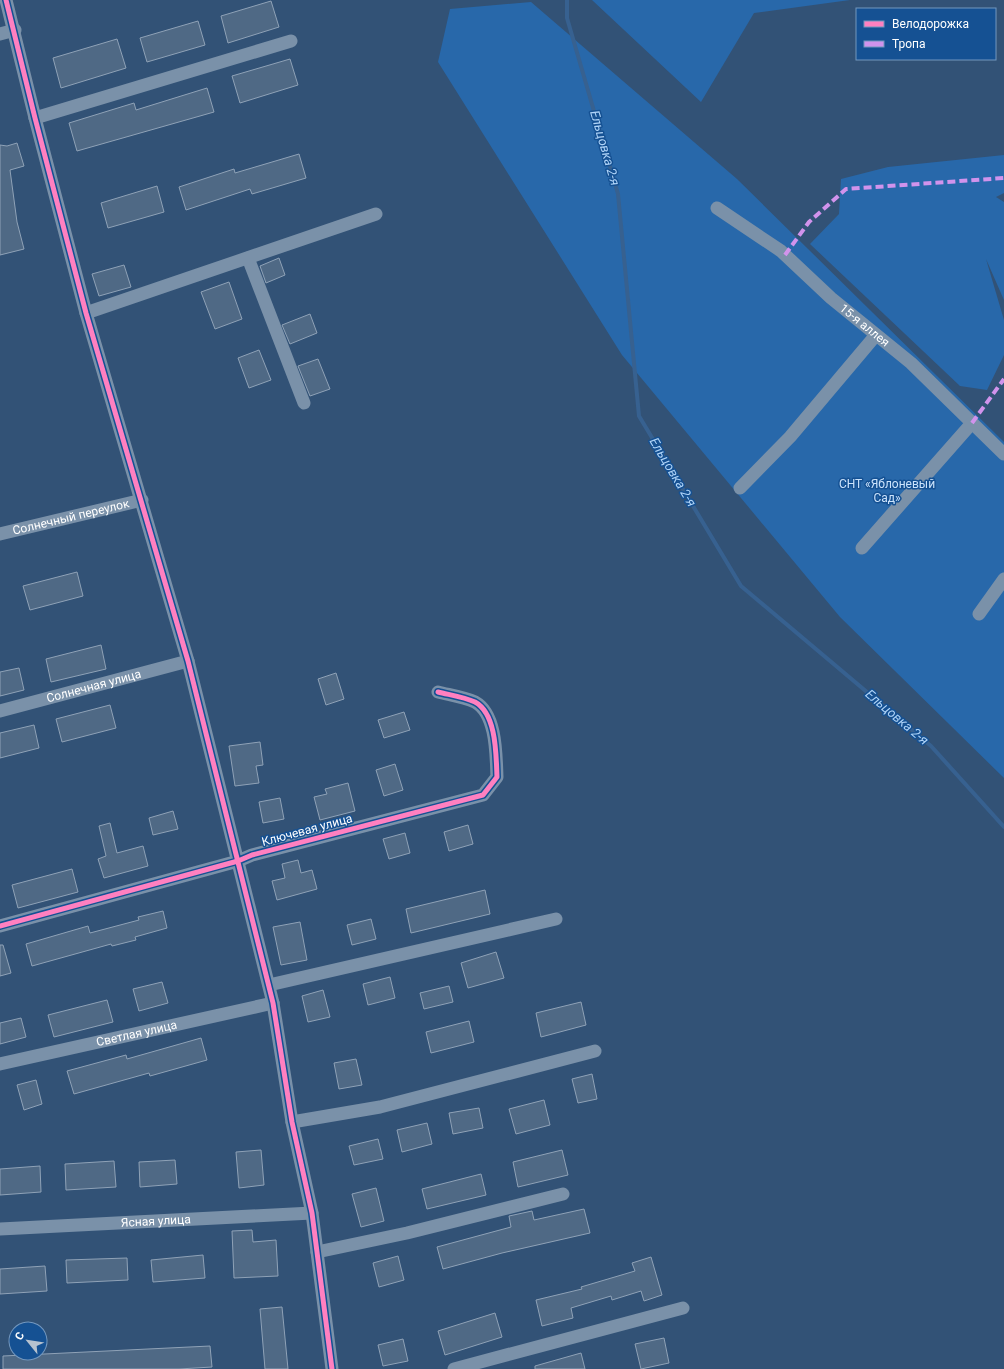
<svg xmlns="http://www.w3.org/2000/svg" width="1004" height="1369" viewBox="0 0 1004 1369" font-family="Roboto,sans-serif">
<style>
.green{fill:#2868aa}
.lines{fill:none;stroke-linecap:round;stroke-linejoin:round}
.stream{stroke:#376190;stroke-width:4}
.building{fill:#4f6985;stroke:#8fa2b7}
.minor{stroke:#7a91a9;stroke-width:13}
.quiet{stroke:#d193ec;stroke-width:4;stroke-dasharray:8 4;stroke-linecap:butt}
.cycleway-casing{stroke:#155193;stroke-width:8}
.cycleway{stroke:#ff80c0;stroke-width:5}
.labels{text-anchor:middle;dominant-baseline:central;stroke-width:3;stroke-linejoin:round;paint-order:stroke}
.street-label{font-size:12px;fill:#fff;stroke:#155193}
.park-label{font-size:12px;fill:#cbe3fc;stroke:#155193}
.water-label{font-size:13px;font-style:italic;fill:#b0d4f8;stroke:#155193}
</style>
<rect width="100%" height="100%" fill="#325276"/>
<!-- green -->
<path class="green" d="M592 0H850L754 13 701 102Z
M531 2 737 179 1004 442V778L840 617 622 355 438 62 450 9Z
M1004 155V193L996 197 1004 202V300L986 259 1004 320V355L987 390 960 386 810 244 839 214 841 179 888 167Z"/>
<g class="lines">
<!-- stream -->
<path class="stream" d="M567 0V18L618 194 639 416 741 586 931 746 1004 827"/>
</g>
<!-- building -->
<path class="building" d="M271 1 279 27 228 43 221 16Z
M198 21 205 45 147 62 140 38Z
M117 39 126 68 61 88 53 58Z
M290 59 298 85 240 103 232 76Z
M207 88 214 112 77 151 69 123 134 103 136 110Z
M17 143 24 166 10 170 17 222 24 249 0 255V145L7 146Z
M299 154 306 178 252 194 250 189 186 210 179 187 234 169 235 173Z
M157 186 164 212 108 228 101 203Z
M279 258 285 275 266 283 260 266Z
M124 265 131 287 99 296 92 274Z
M229 282 242 319 215 329 201 292Z
M310 314 317 333 290 344 282 325Z
M259 350 271 380 249 388 238 358Z
M318 359 330 389 310 396 298 366Z
M77 572 83 596 30 610 23 586Z
M101 645 106 669 51 682 46 659Z
M19 668 24 690 0 696V672Z
M336 673 344 699 326 705 318 679Z
M110 705 116 728 62 742 56 719Z
M404 712 410 730 384 738 378 720Z
M34 725 39 748 0 758V733Z
M260 742 263 765 256 766 259 783 235 786 229 746Z
M395 764 403 790 384 796 376 770Z
M348 783 355 811 320 820 314 797 327 794 325 789Z
M280 798 284 819 263 823 259 802Z
M173 811 178 829 153 835 149 818Z
M110 823 117 853 143 846 148 866 104 878 98 859 106 856 99 826Z
M468 825 473 844 449 851 444 832Z
M405 833 410 853 389 859 383 839Z
M298 860 301 873 312 870 317 889 277 900 272 881 285 878 282 864Z
M72 869 78 892 18 908 12 885Z
M485 890 490 914 411 933 406 909Z
M163 911 167 928 135 937 136 940 112 946 111 944 32 966 26 944 88 926 90 933 139 920 138 917Z
M371 919 376 939 352 945 347 925Z
M300 922 307 960 281 965 273 927Z
M0 945H3L11 973 0 976Z
M496 952 504 978 468 988 461 963Z
M390 977 395 998 368 1005 363 984Z
M162 982 168 1003 139 1011 133 989Z
M449 986 453 1002 424 1009 420 993Z
M323 990 330 1017 308 1022 302 996Z
M107 1000 113 1022 54 1037 48 1015Z
M581 1002 586 1025 541 1037 536 1013Z
M21 1018 26 1037 0 1044V1023Z
M469 1021 474 1042 431 1053 426 1032Z
M201 1038 207 1060 150 1076 149 1073 74 1094 67 1071 126 1055 127 1059Z
M356 1059 362 1085 339 1089 334 1063Z
M592 1074 597 1099 578 1103 572 1079Z
M36 1080 42 1104 24 1110 17 1085Z
M544 1100 550 1125 516 1134 509 1109Z
M479 1108 483 1128 453 1134 449 1113Z
M427 1123 432 1144 402 1152 397 1130Z
M378 1139 383 1159 354 1165 349 1146Z
M261 1150 264 1185 239 1188 236 1152Z
M562 1150 568 1175 518 1187 513 1162Z
M175 1160 177 1184 140 1187 139 1162Z
M114 1161 116 1187 66 1190 65 1164Z
M40 1166 41 1192 0 1195V1169Z
M481 1174 486 1195 427 1209 422 1189Z
M376 1188 384 1221 361 1227 352 1194Z
M584 1209 590 1233 502 1253 443 1269 437 1247 511 1227 509 1216 532 1211 534 1220Z
M252 1230 253 1242 276 1240 278 1276 234 1278 232 1231Z
M203 1255 205 1278 153 1282 151 1260Z
M398 1256 404 1280 379 1287 373 1263Z
M651 1257 662 1295 644 1301 641 1291 612 1300 611 1296 571 1308 573 1318 542 1326 536 1300 582 1289 581 1287 635 1271 632 1263Z
M127 1258 128 1280 67 1283 66 1260Z
M45 1266 47 1291 0 1294V1269Z
M282 1307 288 1369H265L260 1309Z
M495 1313 502 1337 445 1355 438 1331Z
M664 1338 669 1363 641 1369 635 1344Z
M403 1339 408 1361 383 1366 378 1345Z
M210 1346 212 1367 179 1369H3V1356Z
M581 1353 585 1369H535V1366Z"/>
<g class="lines">
<!-- minor -->
<g class="minor">
<path d="M6 0 35 118 86 313 188 661 273 1003 292 1122 312 1213 332 1369"/>
<path d="M0 34 15 30"/>
<path d="M35 118 291 41"/>
<path id="s1" d="M717 208 781 251 831 298 911 363 1004 454"/>
<path d="M248 258 304 403"/>
<path d="M86 313 376 214"/>
<path d="M740 488 790 437 876 335"/>
<path id="s2" d="M0 534 142 500"/>
<path d="M862 548 972 423"/>
<path d="M979 614 1004 579"/>
<path id="s3" d="M0 711 188 661"/>
<path d="M0 926 238 861 252 855 483 795 497 777C496 756 497 714 475 702 464 697 450 695 438 692"/>
<path d="M269 985 556 919"/>
<path id="s4" d="M0 1064 273 1003"/>
<path d="M292 1122 380 1107 595 1051"/>
<path id="s5" d="M0 1229 312 1213"/>
<path d="M317 1252 407 1233 563 1194"/>
<path d="M454 1369 683 1308"/>
</g>
<!-- quiet -->
<path class="quiet" d="M785 255 809 222 846 189 1004 178
M972 423 1004 379"/>
<!-- cycleway casing -->
<g class="cycleway-casing">
<path id="cycleway" d="M6 0 35 118 86 313 188 661 273 1003 292 1122 312 1213 332 1369
M0 926 238 861 252 855 483 795 497 777C496 756 497 714 475 702 464 697 450 695 438 692"/>
</g>
<!-- cycleway -->
<use href="#cycleway" class="cycleway"/>
</g>
<g class="labels">
<!-- street labels -->
<g class="street-label">
<text stroke="none"><textPath href="#s1" startOffset="189">15-я аллея</textPath></text>
<text stroke="none"><textPath href="#s2" startOffset="73">Солнечный переулок</textPath></text>
<text stroke="none"><textPath href="#s3" startOffset="97">Солнечная улица</textPath></text>
<text transform="translate(307 830) rotate(-15)">Ключевая улица</text>
<text stroke="none"><textPath href="#s4" startOffset="140">Светлая улица</textPath></text>
<text stroke="none"><textPath href="#s5" startOffset="156">Ясная улица</textPath></text>
</g>
<!-- park labels -->
<g class="park-label">
<text x="887" y="484">СНТ «Яблоневый<tspan x="887" dy="14">Сад»</tspan></text>
</g>
<!-- water labels -->
<g class="water-label">
<text transform="translate(605 148) rotate(74)">Ельцовка 2-я</text>
<text transform="translate(673 472) rotate(59)">Ельцовка 2-я</text>
<text transform="translate(897 717) rotate(40)">Ельцовка 2-я</text>
</g>
</g>
<!-- legend -->
<rect x="856" y="8" width="140" height="52" fill="#155193" stroke="#7397be"/>
<rect x="864" y="21" width="20" height="6" fill="#ff80c0" stroke="#7397be"/>
<text x="892" y="28" font-size="12" fill="#ffffff">Велодорожка</text>
<rect x="864" y="41" width="20" height="6" fill="#d193ec" stroke="#7397be"/>
<text x="892" y="48" font-size="12" fill="#ffffff">Тропа</text>
<!-- north arrow -->
<g transform="translate(28 1341) rotate(300)"><circle r="19" fill="#155193" stroke="#7397be"/>
<path d="M0-3L7 15L0 10L-7 15Z" fill="#b7c2cf"/>
<text y="-6" font-size="11" font-weight="bold" text-anchor="middle" fill="#ffffff">С</text>
</g>
</svg>
